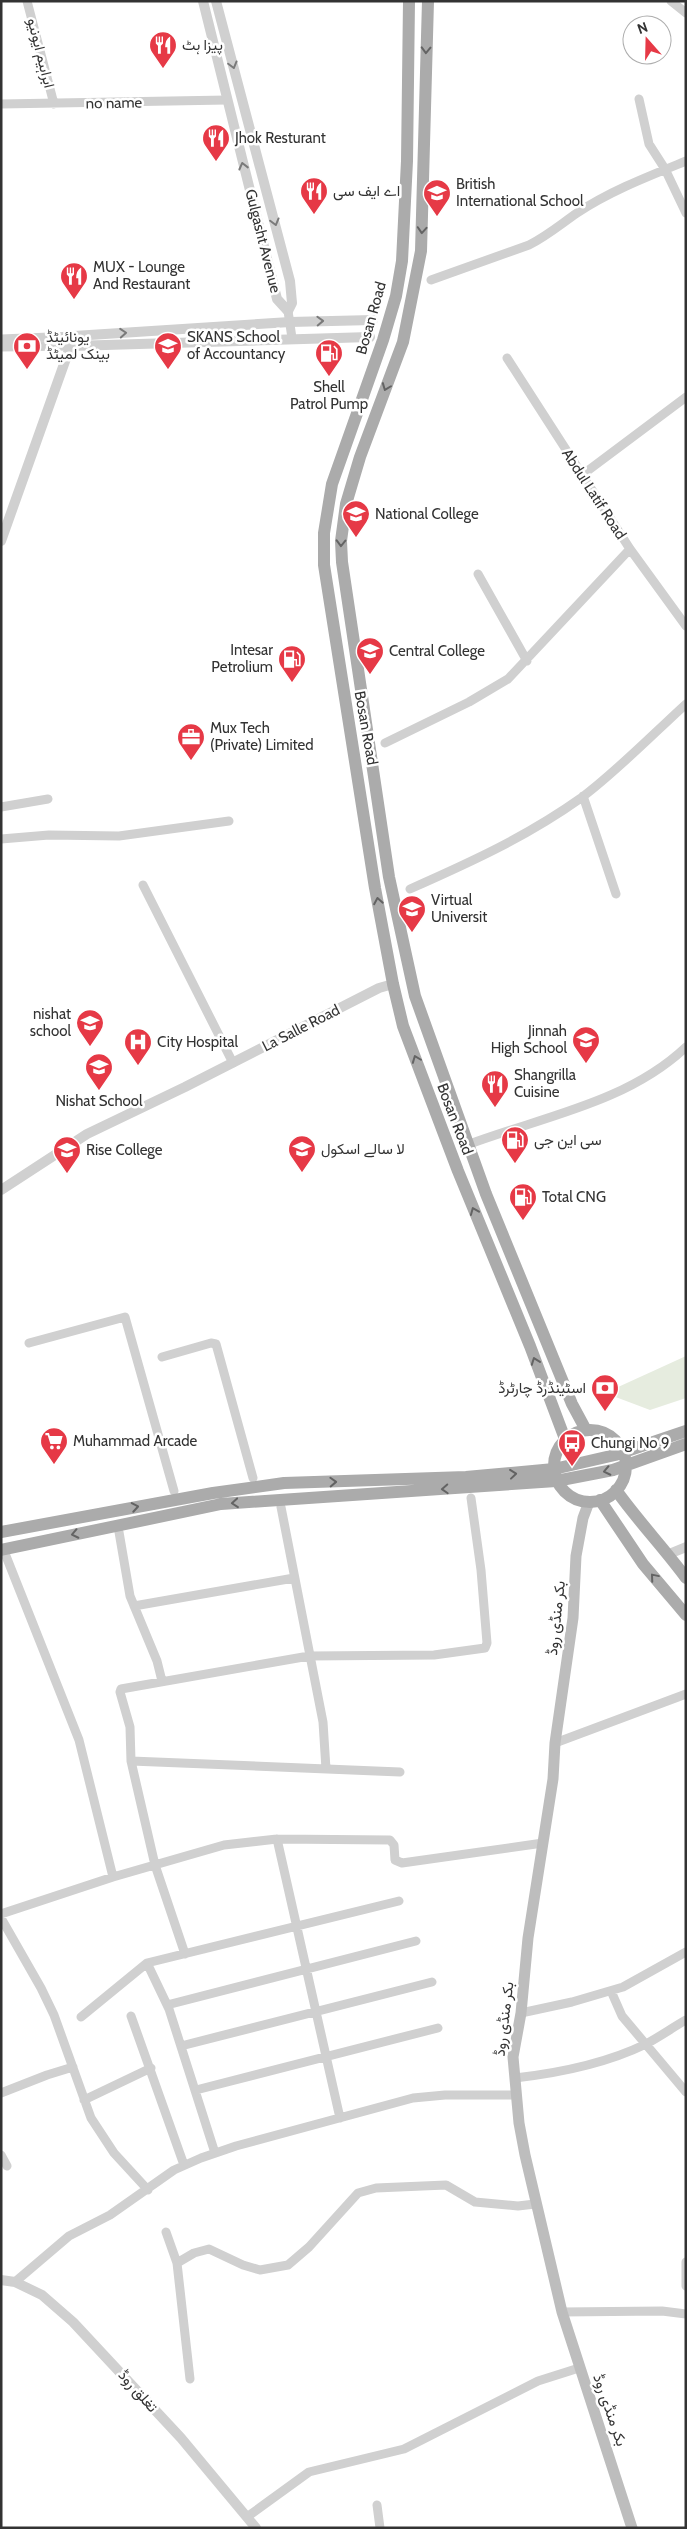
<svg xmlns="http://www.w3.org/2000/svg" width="687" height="2529" viewBox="0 0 687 2529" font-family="Cabin,Vazirmatn,sans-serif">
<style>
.green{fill:#e6ecdf}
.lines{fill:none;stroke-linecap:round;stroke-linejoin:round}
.minor{stroke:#d0d0d0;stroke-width:9}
.tertiary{stroke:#d0d0d0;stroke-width:10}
.secondary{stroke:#bdbdbd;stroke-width:11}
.primary{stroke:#ababab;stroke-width:12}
.oneway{stroke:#636363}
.oneway2{stroke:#7a7a7a}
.labels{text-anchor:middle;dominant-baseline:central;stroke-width:5;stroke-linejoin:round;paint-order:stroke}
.poi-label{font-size:15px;fill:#333;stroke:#fff;text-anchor:start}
.street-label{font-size:15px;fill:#333;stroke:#fff}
</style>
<rect width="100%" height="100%" fill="#fff"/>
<!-- green -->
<path class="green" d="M686 1356V1398L650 1410 605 1393Z"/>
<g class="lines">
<!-- minor -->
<path class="minor" d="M27 1 54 104
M671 1 686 13
M639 99 649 144 665 169 686 213
M1 104 227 100
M431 280 529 245C547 236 561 224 577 213 610 191 649 176 686 161
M288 311 292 338
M1 339 74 336
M1 347 72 346
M507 358 630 549 686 626
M582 475 686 397
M478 574 527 661
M385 743 469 702 508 679 630 549
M583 796 616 894
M1 807 48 799
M1 839 49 835 119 836 229 821
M143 885 233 1063
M410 889C471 862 526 837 581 798 616 772 653 734 686 704
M467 1145C541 1117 627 1103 686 1047
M29 1343 125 1317 174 1491
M162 1357 211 1343 216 1344 253 1478
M281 1507 323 1722 326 1769
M119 1532 130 1596 157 1661 162 1681
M6 1556 79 1740 113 1877
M134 1606 294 1578
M555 1743 686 1694
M131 1761 400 1772
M277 1839 340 2118
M1 1914 113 1877 224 1845 277 1839 390 1840 394 1845 395 1860 402 1863 543 1843
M1 1918 41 1988 54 2015 91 2118 114 2153 148 2190
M185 1954 155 1865 131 1761 130 1727 120 1692 121 1689 309 1656 434 1655 485 1648 487 1643 481 1570 471 1498
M147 1963 169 2009 215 2153
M611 1991 622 2016 686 2092
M167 2005 416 1941
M521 2013 572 2002 623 1987 686 1952
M131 2016 184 2165
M81 2017 147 1963 399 1901
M181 2046 432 1982
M515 2078C559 2073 605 2064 646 2044 659 2037 672 2028 686 2020
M196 2090 438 2028
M1 2093 47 2075 73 2067
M84 2100 151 2068
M1 2155 7 2166
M166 2232 177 2263 190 2379
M686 2262V2286
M177 2263 194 2253 209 2249 243 2265 260 2270 288 2265 309 2247 358 2193 376 2188 446 2185 475 2202 518 2206 535 2204
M15 2282 69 2236 110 2215 174 2170 201 2158 236 2146 413 2098 445 2095H516
M562 2312 662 2311 686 2314
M377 2505 380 2528
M247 2517 309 2472 404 2449 538 2381 579 2368"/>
<!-- tertiary -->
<path class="tertiary" d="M203 1 277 299 288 311 292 303 290 281 216 1
M72 346 370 337
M1 541 74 336 290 322 373 320
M1 1190 87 1134 185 1087 379 988 393 984
M669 1554 686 1547
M1 2280 15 2282 42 2295 73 2322 181 2438 256 2528"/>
<!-- secondary -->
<path class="secondary" d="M589 1502 583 1518 576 1556 573 1618 555 1743 553 1779 528 1938 521 2013 513 2057 519 2123 525 2155 562 2312 632 2528"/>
<!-- primary -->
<path class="primary" d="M409 1 407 161 402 261 396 296 383 340 332 484 324 533V565L375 888 393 984 403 1026 458 1171 530 1346 565 1439
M428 1 421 251 403 342 360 457 346 504 341 541 342 562 389 877 415 996 486 1194 572 1404 586 1430
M554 1466a36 36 0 1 1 72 0a36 36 0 1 1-72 0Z
M616 1490C638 1521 664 1548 686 1578
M600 1500 643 1564 686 1615
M1 1532 213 1493 284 1483 466 1477 554 1469 615 1455 686 1431
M1 1550 221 1504 556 1481 613 1470 686 1444"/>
</g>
<!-- one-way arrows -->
<defs><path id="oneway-chevron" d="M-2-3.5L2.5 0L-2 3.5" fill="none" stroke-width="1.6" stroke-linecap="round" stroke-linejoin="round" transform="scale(1.25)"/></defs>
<g class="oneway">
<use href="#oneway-chevron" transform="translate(426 50) rotate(92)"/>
<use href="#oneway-chevron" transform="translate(422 230) rotate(94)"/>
<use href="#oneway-chevron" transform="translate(386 387) rotate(111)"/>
<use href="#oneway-chevron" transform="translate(341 543) rotate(91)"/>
<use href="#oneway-chevron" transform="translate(378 901) rotate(-100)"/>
<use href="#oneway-chevron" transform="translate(416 1059) rotate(-111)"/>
<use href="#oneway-chevron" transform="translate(474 1211) rotate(-112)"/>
<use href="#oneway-chevron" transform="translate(535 1361) rotate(-110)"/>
<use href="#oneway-chevron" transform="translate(607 1471) rotate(168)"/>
<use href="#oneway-chevron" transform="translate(513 1474) rotate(-6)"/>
<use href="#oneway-chevron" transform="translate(333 1482) rotate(-2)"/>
<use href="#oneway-chevron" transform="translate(445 1489) rotate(177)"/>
<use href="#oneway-chevron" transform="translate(235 1503) rotate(175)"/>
<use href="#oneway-chevron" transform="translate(135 1507) rotate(-10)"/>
<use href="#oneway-chevron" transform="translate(75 1534) rotate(168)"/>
<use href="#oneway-chevron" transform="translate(654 1577) rotate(-130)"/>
</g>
<g class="oneway2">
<use href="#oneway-chevron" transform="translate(233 65) rotate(75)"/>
<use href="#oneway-chevron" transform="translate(243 166) rotate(-104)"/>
<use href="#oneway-chevron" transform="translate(275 222) rotate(75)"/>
<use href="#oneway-chevron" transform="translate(320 321) rotate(-2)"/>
<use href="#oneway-chevron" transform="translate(123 333) rotate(-4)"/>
</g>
<!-- icons -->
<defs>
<g id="restaurant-pin" transform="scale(1.4375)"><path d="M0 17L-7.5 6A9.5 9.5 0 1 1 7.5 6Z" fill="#e63946" stroke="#fff"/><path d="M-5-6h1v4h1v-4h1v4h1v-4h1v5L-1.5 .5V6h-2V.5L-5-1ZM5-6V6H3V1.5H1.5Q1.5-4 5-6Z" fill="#fff"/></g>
<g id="school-pin" transform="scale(1.4375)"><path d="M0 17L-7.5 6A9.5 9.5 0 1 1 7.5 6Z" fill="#e63946" stroke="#fff"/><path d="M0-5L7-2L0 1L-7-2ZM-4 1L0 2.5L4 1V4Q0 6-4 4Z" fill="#fff"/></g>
<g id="bank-pin" transform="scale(1.4375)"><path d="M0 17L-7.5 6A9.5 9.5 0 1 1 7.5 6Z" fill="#e63946" stroke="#fff"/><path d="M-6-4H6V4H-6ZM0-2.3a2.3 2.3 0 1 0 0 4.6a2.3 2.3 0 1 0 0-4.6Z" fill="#fff"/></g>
<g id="fuel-pin" transform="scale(1.4375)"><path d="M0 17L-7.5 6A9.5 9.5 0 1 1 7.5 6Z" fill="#e63946" stroke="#fff"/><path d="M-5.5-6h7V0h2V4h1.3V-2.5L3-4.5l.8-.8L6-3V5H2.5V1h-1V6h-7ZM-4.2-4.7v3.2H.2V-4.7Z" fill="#fff"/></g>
<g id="office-pin" transform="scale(1.4375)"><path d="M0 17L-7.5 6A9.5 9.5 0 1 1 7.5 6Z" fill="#e63946" stroke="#fff"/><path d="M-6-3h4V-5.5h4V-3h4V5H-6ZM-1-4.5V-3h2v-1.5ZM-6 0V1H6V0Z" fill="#fff"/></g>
<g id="hospital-pin" transform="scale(1.4375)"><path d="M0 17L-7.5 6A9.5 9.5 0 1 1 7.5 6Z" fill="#e63946" stroke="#fff"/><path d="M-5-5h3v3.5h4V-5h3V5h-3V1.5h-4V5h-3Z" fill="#fff"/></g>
<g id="supermarket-pin" transform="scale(1.4375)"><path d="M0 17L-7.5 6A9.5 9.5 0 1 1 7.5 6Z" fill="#e63946" stroke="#fff"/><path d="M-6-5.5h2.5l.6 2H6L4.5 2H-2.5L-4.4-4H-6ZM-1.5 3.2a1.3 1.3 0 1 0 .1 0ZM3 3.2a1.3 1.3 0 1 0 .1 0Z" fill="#fff"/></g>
<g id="bus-pin" transform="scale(1.4375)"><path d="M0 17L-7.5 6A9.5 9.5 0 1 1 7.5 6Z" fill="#e63946" stroke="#fff"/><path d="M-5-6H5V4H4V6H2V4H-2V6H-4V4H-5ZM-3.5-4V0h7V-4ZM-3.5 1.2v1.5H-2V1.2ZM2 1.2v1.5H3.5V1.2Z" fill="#fff"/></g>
</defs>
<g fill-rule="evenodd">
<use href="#restaurant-pin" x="163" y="45"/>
<use href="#restaurant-pin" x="216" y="138"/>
<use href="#restaurant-pin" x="314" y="191"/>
<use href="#school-pin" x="437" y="193"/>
<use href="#restaurant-pin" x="74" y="276"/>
<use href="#bank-pin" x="27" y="346"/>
<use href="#school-pin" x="168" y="346"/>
<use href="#fuel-pin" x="329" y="353"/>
<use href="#school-pin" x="356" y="514"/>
<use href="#school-pin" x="370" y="651"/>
<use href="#fuel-pin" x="292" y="659"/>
<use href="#office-pin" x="191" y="737"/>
<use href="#school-pin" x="412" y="909"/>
<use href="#school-pin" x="90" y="1023"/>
<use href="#school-pin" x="586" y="1040"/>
<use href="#hospital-pin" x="138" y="1042"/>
<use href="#school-pin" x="99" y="1067"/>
<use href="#restaurant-pin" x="495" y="1084"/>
<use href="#fuel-pin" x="515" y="1140"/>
<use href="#school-pin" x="302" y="1149"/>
<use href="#school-pin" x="67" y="1150"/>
<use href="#fuel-pin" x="523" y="1197"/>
<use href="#bank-pin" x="605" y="1388"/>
<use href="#supermarket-pin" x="54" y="1441"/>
<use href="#bus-pin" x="572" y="1443"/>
</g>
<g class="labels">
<!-- poi labels -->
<g class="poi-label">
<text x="182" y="45">پیزا ہٹ</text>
<text x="235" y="138">Jhok Resturant</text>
<text x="456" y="184">British<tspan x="456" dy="17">International School</tspan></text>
<text x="333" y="191">اے ایف سی</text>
<text x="93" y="267">MUX - Lounge<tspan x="93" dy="17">And Restaurant</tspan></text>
<text x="46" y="337">یونائیٹڈ<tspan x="46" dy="17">بینک لمیٹڈ</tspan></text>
<text x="187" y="337">SKANS School<tspan x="187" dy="17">of Accountancy</tspan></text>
<text x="329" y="387" text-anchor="middle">Shell<tspan x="329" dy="17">Patrol Pump</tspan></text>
<text x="375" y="514">National College</text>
<text x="273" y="650" text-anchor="end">Intesar<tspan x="273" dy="17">Petrolium</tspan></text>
<text x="389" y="651">Central College</text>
<text x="210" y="728">Mux Tech<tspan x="210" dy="17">(Private) Limited</tspan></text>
<text x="431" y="900">Virtual<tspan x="431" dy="17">Universit</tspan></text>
<text x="71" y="1014" text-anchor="end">nishat<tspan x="71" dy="17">school</tspan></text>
<text x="567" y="1031" text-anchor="end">Jinnah<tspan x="567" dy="17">High School</tspan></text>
<text x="157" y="1042">City Hospital</text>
<text x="514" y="1075">Shangrilla<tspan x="514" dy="17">Cuisine</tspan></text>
<text x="99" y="1101" text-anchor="middle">Nishat School</text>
<text x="534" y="1140">سی این جی</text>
<text x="321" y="1149">لا سالے اسکول</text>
<text x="86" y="1150">Rise College</text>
<text x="542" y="1197">Total CNG</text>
<text x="586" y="1388" text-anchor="end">اسٹینڈرڈ چارٹرڈ</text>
<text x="73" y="1441">Muhammad Arcade</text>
<text x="591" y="1443">Chungi No 9</text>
</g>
<!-- street labels -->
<g class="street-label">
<text transform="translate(41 53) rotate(76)">ابراہیم ایونیو</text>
<text transform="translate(114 103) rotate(-1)">no name</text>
<text transform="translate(263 241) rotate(76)">Gulgasht Avenue</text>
<text transform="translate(371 318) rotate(-74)">Bosan Road</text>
<text transform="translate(594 494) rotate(57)">Abdul Latif Road</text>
<text transform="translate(366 728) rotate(80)">Bosan Road</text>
<text transform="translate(301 1028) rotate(-27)">La Salle Road</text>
<text transform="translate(455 1119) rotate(69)">Bosan Road</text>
<text transform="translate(556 1618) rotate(-84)">بکر منڈی روڈ</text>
<text transform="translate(504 2019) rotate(-83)">بکر منڈی روڈ</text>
<text transform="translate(138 2391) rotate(48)">تغلق روڈ</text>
<text transform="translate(610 2410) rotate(71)">بکر منڈی روڈ</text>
</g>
</g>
<!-- border -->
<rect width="687" height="2529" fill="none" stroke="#333333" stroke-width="5"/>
<!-- north arrow -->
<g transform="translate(647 40) rotate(340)"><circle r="24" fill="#ffffff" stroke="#adadad"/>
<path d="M0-4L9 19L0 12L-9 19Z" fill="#e63946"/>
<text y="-8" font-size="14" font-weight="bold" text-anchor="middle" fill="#333333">N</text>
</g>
</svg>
